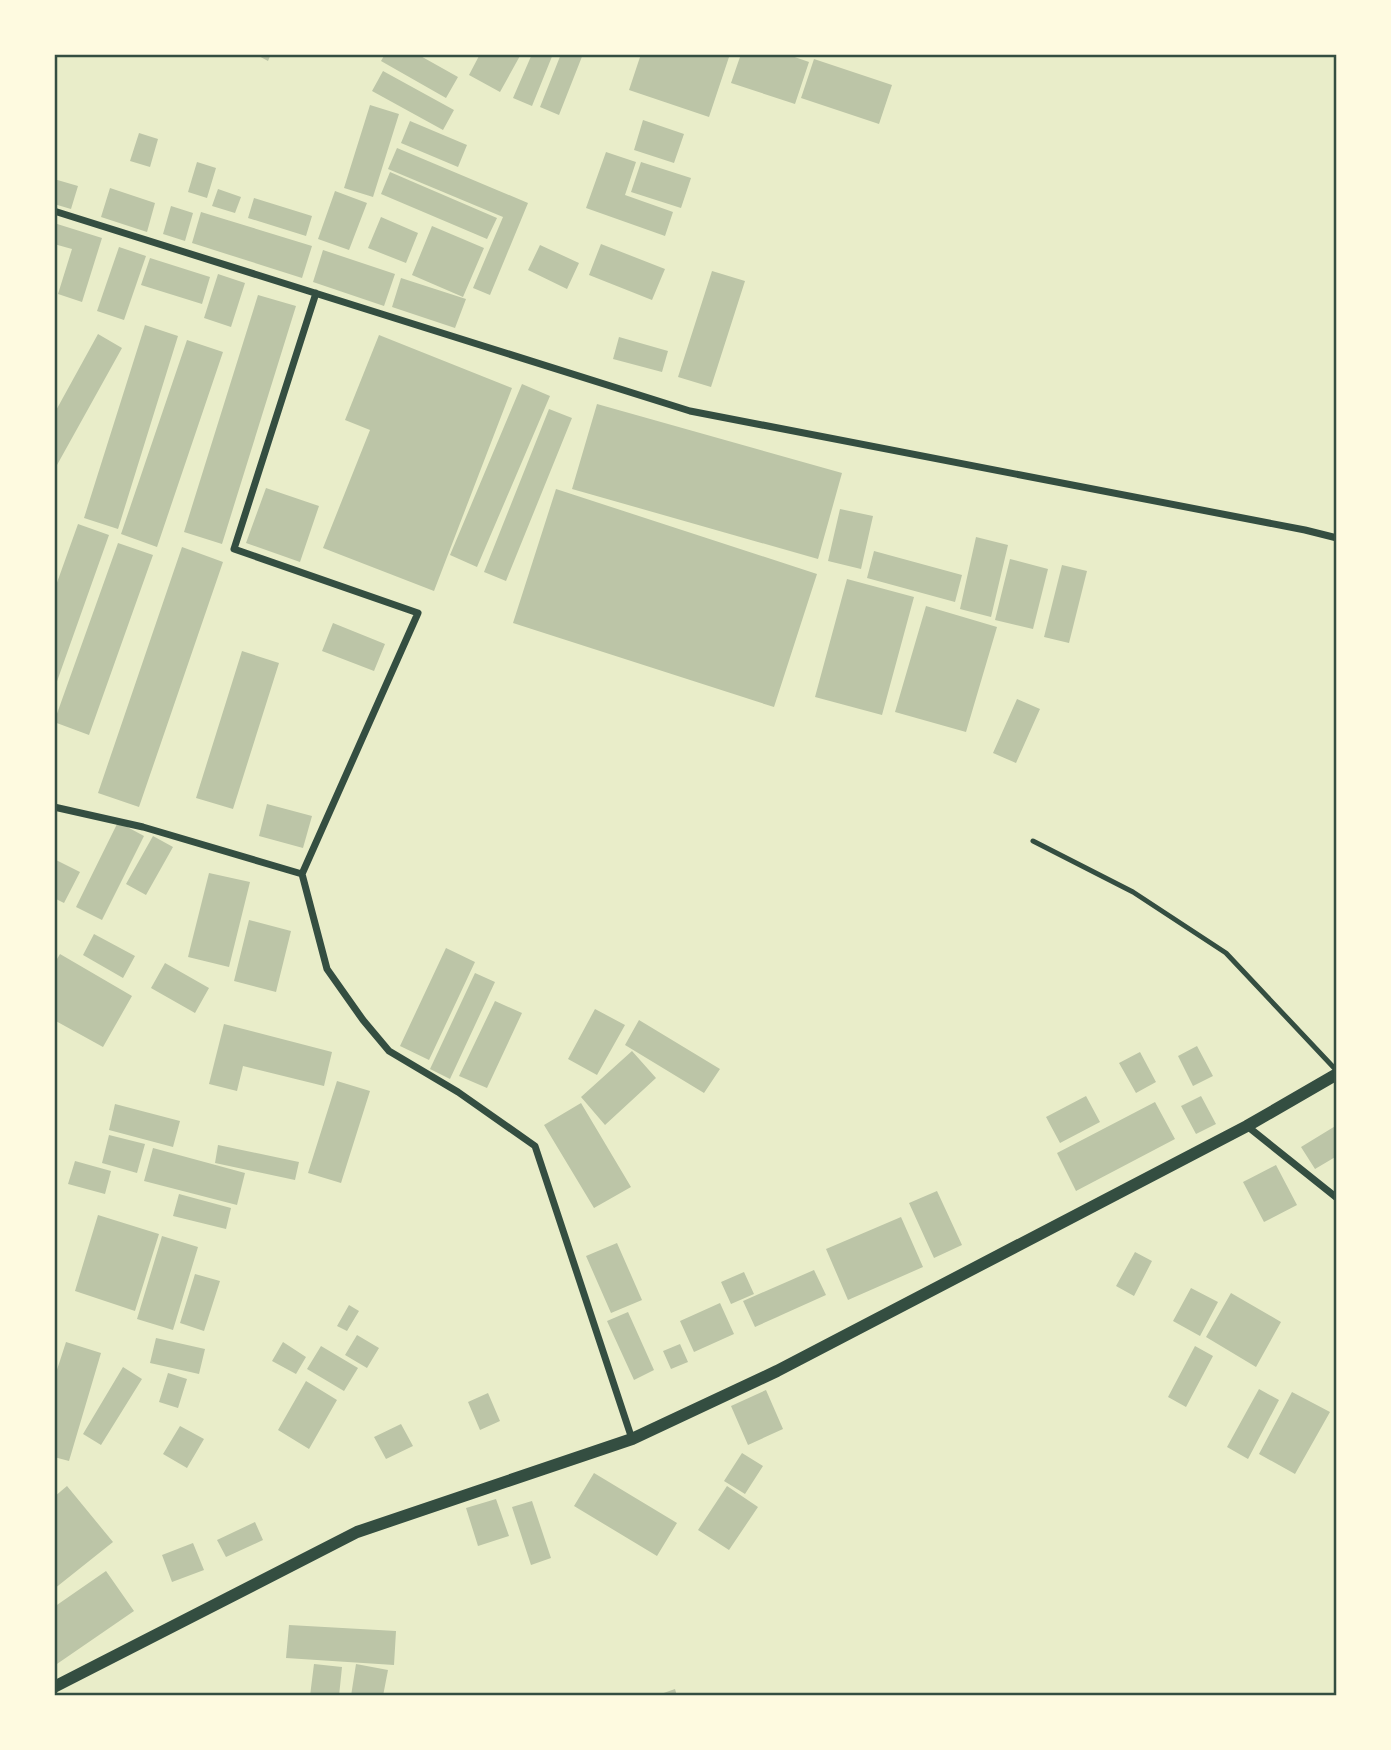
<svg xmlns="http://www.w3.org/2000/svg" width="1391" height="1750" viewBox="0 0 1391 1750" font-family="Montserrat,sans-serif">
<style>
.building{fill:#bcc5a7}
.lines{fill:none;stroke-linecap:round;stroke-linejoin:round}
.service{stroke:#344e41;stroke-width:5}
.minor{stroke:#344e41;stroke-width:7}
.tertiary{stroke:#344e41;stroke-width:12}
.neatline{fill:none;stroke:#344e41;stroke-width:2.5}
</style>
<rect width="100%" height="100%" fill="#e9edc9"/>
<!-- building -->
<path class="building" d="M255 54H271L268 61Z
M385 54H417L458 77 446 98 381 61Z
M480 54H521L500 92 469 75Z
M532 54H553L532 106 513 98Z
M561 54H583L559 115 540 107Z
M641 54H730L709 117 629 90Z
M741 54H786L809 62 795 104 731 83Z
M814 59 892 85 879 124 801 98Z
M383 71 454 110 443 130 372 91Z
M370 105 399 114 373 197 344 188Z
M643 120 684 134 674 163 634 150Z
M410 121 467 145 458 167 401 143Z
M139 133 158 139 150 167 130 161Z
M397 148 528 203 490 295 473 288 503 217 388 169Z
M606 152 636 162 625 195 673 212 665 236 586 208Z
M197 162 216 168 207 198 188 192Z
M641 162 691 178 681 208 631 192Z
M390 172 497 218 487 239 381 194Z
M54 179 78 186 71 209 54 204Z
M110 188 155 203 147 232 101 217Z
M218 189 241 197 235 213 212 206Z
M335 191 367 203 349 250 318 239Z
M254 198 312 216 306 236 248 218Z
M171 206 193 213 185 241 163 234Z
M201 212 312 246 302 278 192 243Z
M381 217 418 233 406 263 368 248Z
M54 223 102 238 82 302 58 294 72 249 54 244Z
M432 226 484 248 463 297 412 275Z
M601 244 665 269 652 300 589 275Z
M540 245 579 263 567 289 528 270Z
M119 247 146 256 124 320 97 311Z
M323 250 395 274 384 306 313 282Z
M150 258 210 277 202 304 141 285Z
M712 271 745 281 711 387 678 377Z
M218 274 245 283 231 327 204 318Z
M401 278 466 299 455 328 392 307Z
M258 295 296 306 222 544 184 532Z
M145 325 178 336 118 529 84 518Z
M98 334 122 348 57 465 54 464V414Z
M379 335 512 388 434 591 323 548 370 430 345 420Z
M619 337 668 351 662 372 613 359Z
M187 340 223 352 157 547 121 534Z
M522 384 550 396 477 567 450 555Z
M597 404 842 473 818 559 572 489Z
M549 409 572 418 506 581 484 572Z
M266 488 319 506 300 562 246 543Z
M556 489 817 574 774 707 513 623Z
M840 509 873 516 861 569 828 561Z
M78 524 109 535 55 687 54 591Z
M976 537 1008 545 991 617 960 609Z
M118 543 153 555 89 735 54 722Z
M182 547 223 562 139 807 98 793Z
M874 551 962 575 955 602 867 578Z
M1010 559 1048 569 1033 629 995 620Z
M1062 565 1087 571 1069 643 1044 637Z
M847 579 914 597 882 715 815 697Z
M926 606 997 627 966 732 895 712Z
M333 623 385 644 374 671 322 651Z
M242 651 279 663 233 809 196 798Z
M1017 699 1040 709 1016 763 993 753Z
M267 804 312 816 303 848 259 836Z
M118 822 144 836 102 920 76 907Z
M153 836 173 847 146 895 126 884Z
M54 859 80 872 64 903 54 898Z
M209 873 250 882 229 967 188 957Z
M249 920 291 931 276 992 234 981Z
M94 934 135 956 123 978 83 955Z
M446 948 475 962 429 1060 400 1046Z
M60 954 132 996 103 1047 54 1020V964Z
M165 963 209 988 195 1013 151 988Z
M475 973 495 982 450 1079 430 1069Z
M495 1001 522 1013 487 1088 459 1076Z
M595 1009 625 1025 597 1075 568 1059Z
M639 1020 720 1069 704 1093 625 1045Z
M224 1024 332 1052 324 1086 243 1066 237 1091 209 1084Z
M1197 1046 1213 1076 1193 1086 1178 1056Z
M632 1051 656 1078 605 1125 581 1097Z
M1140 1052 1156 1082 1136 1093 1119 1063Z
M337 1081 370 1091 341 1183 308 1173Z
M1086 1096 1100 1122 1060 1143 1046 1117Z
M1201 1096 1216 1124 1196 1134 1181 1106Z
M1155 1102 1175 1139 1076 1191 1057 1153Z
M581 1103 631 1187 594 1208 544 1125Z
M115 1104 180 1121 173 1147 109 1130Z
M1337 1125V1156L1315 1169 1301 1147Z
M109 1135 145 1144 137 1173 102 1163Z
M218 1145 299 1162 295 1180 215 1163Z
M153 1148 245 1173 237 1205 144 1181Z
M75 1161 111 1171 105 1194 68 1184Z
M1276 1165 1297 1205 1264 1222 1243 1182Z
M937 1191 962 1245 934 1258 909 1203Z
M179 1194 231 1208 226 1229 173 1216Z
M98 1215 159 1234 135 1311 75 1291Z
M901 1217 923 1267 848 1300 826 1249Z
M162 1236 198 1247 173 1330 137 1319Z
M617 1243 642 1300 611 1313 586 1256Z
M1135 1252 1152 1261 1134 1296 1116 1286Z
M814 1270 826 1295 755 1327 743 1301Z
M744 1272 754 1294 731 1304 721 1282Z
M195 1274 220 1281 204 1331 180 1323Z
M1191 1288 1218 1302 1200 1336 1173 1321Z
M1231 1293 1281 1322 1256 1367 1206 1337Z
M720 1303 734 1334 694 1352 680 1321Z
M349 1305 359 1311 347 1331 337 1326Z
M628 1312 654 1370 634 1380 607 1321Z
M357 1335 379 1348 367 1368 345 1355Z
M156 1338 205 1349 199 1374 150 1363Z
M66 1342 101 1353 69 1461 54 1457V1379Z
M283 1342 306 1357 296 1374 272 1361Z
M680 1344 688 1362 671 1369 663 1351Z
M321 1346 358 1368 344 1391 307 1369Z
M1195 1346 1213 1356 1186 1407 1168 1397Z
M123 1367 142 1379 101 1445 83 1434Z
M168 1373 187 1379 178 1408 159 1402Z
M306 1381 337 1400 309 1449 278 1430Z
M1259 1389 1279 1400 1248 1459 1227 1447Z
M766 1390 783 1429 748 1445 731 1406Z
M1292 1392 1330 1412 1295 1474 1259 1454Z
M488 1393 500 1421 480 1430 468 1402Z
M401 1424 413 1446 386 1459 374 1437Z
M180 1426 204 1439 187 1468 163 1454Z
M742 1453 763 1466 745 1494 724 1481Z
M594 1473 677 1523 657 1556 574 1506Z
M67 1486 113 1542 54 1589V1497Z
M727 1486 758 1507 729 1550 698 1530Z
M496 1499 509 1536 478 1546 466 1508Z
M532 1501 551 1558 531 1565 512 1507Z
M255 1522 263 1540 226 1557 217 1540Z
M193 1543 204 1570 172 1582 162 1555Z
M106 1571 134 1611 54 1666V1607Z
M289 1625 396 1631 394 1665 286 1658Z
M314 1664 342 1667 339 1696H310Z
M356 1664 388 1670 383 1696H351Z
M675 1689 677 1696H658V1695Z"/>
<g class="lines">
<!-- service -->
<path class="service" d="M1033 841 1133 892 1226 953 1337 1071"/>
<!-- minor -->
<path class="minor" d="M54 211 690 411 1305 530 1337 538
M54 807 143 827 302 874 327 969 363 1020 389 1051 458 1092 535 1146 632 1439
M302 874 418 613 234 549 316 293
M1247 1126 1337 1198"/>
<!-- tertiary -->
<path class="tertiary" d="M54 1687 357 1532 632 1439 777 1371 1247 1126 1337 1074"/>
</g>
<!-- border -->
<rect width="1391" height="1750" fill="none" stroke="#fefae0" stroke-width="112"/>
<rect x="56" y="56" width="1279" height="1638" class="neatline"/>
</svg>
